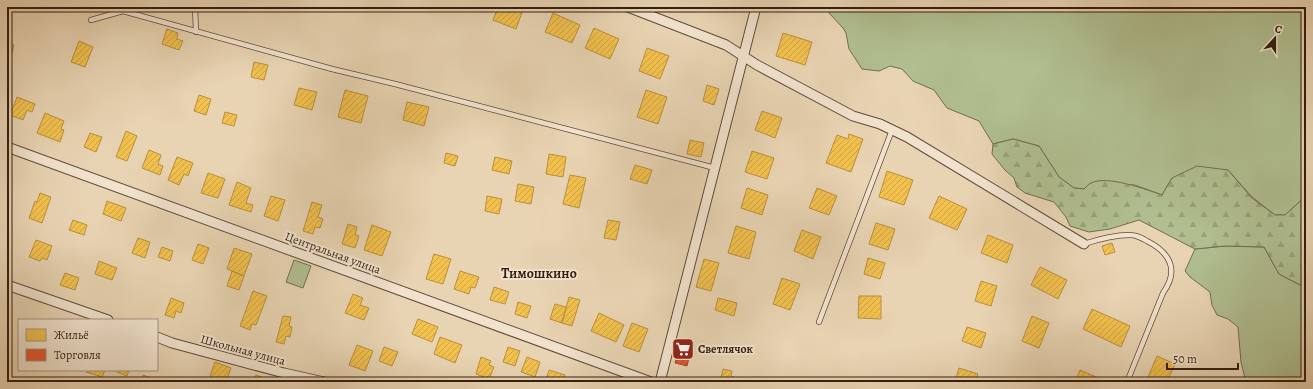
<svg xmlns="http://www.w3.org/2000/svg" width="1313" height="389" viewBox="0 0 1313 389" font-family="Alegreya,serif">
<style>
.green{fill:#b0be90;stroke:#726e50}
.forest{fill:url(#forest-firs);stroke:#726e50}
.homes{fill:url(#homes-hatch);stroke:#b9903b}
.shops{fill:url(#shops-hatch);stroke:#af4625}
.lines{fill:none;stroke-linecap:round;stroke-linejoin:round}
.service-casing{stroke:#604b38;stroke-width:6}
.minor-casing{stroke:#604b38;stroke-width:11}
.service{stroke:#f0e2cd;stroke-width:4.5}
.minor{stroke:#f0e2cd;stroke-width:9}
.labels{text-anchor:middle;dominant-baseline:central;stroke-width:4;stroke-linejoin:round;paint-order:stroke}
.street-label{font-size:12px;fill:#331e10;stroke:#f0e2cd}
.poi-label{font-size:12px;font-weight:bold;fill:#331e10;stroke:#f0e2cd;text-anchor:start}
.quarter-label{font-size:14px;font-weight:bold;fill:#331e10;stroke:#f0e2cd}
</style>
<defs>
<pattern id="forest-firs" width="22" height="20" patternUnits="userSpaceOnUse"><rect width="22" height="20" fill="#b0be90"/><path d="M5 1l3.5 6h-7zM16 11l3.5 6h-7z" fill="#98a37b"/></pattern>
<pattern id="homes-hatch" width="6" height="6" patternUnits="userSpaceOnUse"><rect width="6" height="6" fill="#f2c14e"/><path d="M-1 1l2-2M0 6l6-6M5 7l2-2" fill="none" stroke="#d0a543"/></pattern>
<pattern id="shops-hatch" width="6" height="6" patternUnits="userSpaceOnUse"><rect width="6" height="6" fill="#e4572e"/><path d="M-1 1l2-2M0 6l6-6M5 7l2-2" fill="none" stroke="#b94726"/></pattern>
</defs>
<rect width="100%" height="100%" fill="#e8d3b2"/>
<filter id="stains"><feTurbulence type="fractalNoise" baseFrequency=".005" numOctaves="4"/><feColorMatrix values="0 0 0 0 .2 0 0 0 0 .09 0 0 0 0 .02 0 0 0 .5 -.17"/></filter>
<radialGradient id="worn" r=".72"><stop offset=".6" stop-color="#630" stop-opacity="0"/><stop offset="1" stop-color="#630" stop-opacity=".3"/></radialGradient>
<!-- green -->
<path class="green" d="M825 7H1306V196L1285 215H1275L1252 197 1228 170 1172 178 1162 195 1135 185 1091 183 1084 189 1074 188 1059 177 1039 146 1013 139 993 144 979 121 947 108 934 90 913 81 902 69 890 66 879 71 862 69 849 49 846 33 843 28 830 14Z
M1225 246 1264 247 1279 274 1306 288V382H1246L1241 362 1238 327 1228 319 1217 315 1212 305 1210 292 1190 277 1185 271 1195 249Z
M294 260 311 266 303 288 286 282Z"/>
<!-- forest -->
<path class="forest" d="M1013 139 1039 146 1059 177 1074 188 1084 189C1086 187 1089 184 1091 183 1107 175 1145 189 1162 195L1172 178 1197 166 1228 170 1252 198 1275 215H1285L1306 196V288L1279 274 1264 247 1225 246 1195 249 1139 220 1110 229 1089 232 1070 226 1066 217 1054 202 1025 193 1017 187 1014 178 1005 170 992 154 993 144Z"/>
<!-- homes -->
<path class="homes" d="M498 7H524L516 29 493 20Z
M553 13 580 25 572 43 545 32Z
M594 28 619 39 610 59 585 48Z
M167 29 178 33 177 39 183 41 179 50 162 44Z
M783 33 812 42 805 65 776 56Z
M79 41 93 47 85 67 71 62Z
M7 43 14 45 11 57 7 56Z
M647 48 669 56 660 79 639 71Z
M254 62 268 65 264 80 251 77Z
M707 85 719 89 714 105 703 101Z
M299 88 317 92 312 110 294 105Z
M345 90 368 96 361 123 338 117Z
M646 90 667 97 658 124 637 117Z
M199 95 211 99 206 115 194 111Z
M17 97 35 104 32 112 27 110 23 120 10 115Z
M407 102 429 107 424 126 403 120Z
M762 111 782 118 775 138 755 130Z
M225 112 237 115 234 126 222 123Z
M45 113 64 121 61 129 64 130 60 142 37 133Z
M126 131 137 136 127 161 116 157Z
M90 133 102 137 96 152 84 147Z
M849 134 863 139 851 172 826 163 837 135 848 139Z
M690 140 704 143 701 157 687 154Z
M149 150 161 155 158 164 163 166 160 175 142 168Z
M752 151 774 158 767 179 745 172Z
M446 153 458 156 455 166 444 163Z
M549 154 566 157 563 177 546 174Z
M177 157 193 163 188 176 184 174 179 185 168 180Z
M495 157 512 161 509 174 492 170Z
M635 165 652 170 647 184 630 179Z
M887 171 913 180 904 205 879 197Z
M208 173 225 179 218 198 201 193Z
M570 175 586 178 579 208 563 204Z
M237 182 251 188 246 203 253 205 251 212 229 205Z
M518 184 534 187 531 204 515 201Z
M747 188 768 195 762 215 741 208Z
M817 188 837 196 829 215 809 208Z
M40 193 51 197 42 223 29 218 35 201 37 202Z
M271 196 285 200 278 221 264 216Z
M487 196 502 199 499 214 485 211Z
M939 196 967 209 957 230 929 218Z
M107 201 126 208 121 221 103 214Z
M312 202 322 205 318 217 323 219 320 228 315 227 313 234 303 231Z
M73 220 87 225 84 235 69 230Z
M608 220 620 222 616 240 604 238Z
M876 223 895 229 888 250 869 244Z
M348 224 357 227 355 235 359 236 355 248 342 244Z
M372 225 391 232 382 256 364 250Z
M736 226 756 232 749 259 728 253Z
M802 230 821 237 813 259 794 251Z
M988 235 1013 245 1007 263 981 253Z
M138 238 150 242 145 258 132 253Z
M36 240 52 246 47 260 42 258 40 261 29 257Z
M1112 243 1115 252 1105 255 1102 246Z
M198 244 209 248 203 264 192 260Z
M162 247 173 251 170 261 158 257Z
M234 248 252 254 244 276 227 269Z
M434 254 451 259 443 284 426 279Z
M868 258 885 263 880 279 864 274Z
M704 259 719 263 711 291 696 287Z
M99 261 117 268 112 280 95 274Z
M1040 267 1067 280 1058 299 1031 285Z
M232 271 244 276 239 290 227 286Z
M460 271 479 277 475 288 471 287 469 294 454 289Z
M65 273 79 278 75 290 60 285Z
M782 278 800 284 790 310 773 304Z
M981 281 997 286 991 306 975 301Z
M494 287 509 292 505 304 490 300Z
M253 291 267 296 256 325 252 324 250 330 240 326Z
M353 294 363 298 360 305 369 308 364 320 345 313Z
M859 296H881V319L858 318Z
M569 297 580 300 572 326 562 323Z
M171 298 184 303 181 313 176 311 174 318 165 315Z
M718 298 737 303 734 316 715 310Z
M518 302 531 306 527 318 515 314Z
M555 304 566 307 562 323 550 319Z
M1092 309 1130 326 1121 347 1083 329Z
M599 313 624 325 616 342 591 331Z
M283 316 291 317 289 326 292 327 290 337 286 336 284 344 276 342Z
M1032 316 1049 323 1039 348 1022 341Z
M418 319 438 327 432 342 412 334Z
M632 323 648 329 639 352 623 346Z
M967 327 986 333 981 348 962 341Z
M440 337 462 345 455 363 434 354Z
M357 345 373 351 365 371 349 365Z
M384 347 398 352 392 366 379 361Z
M508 347 520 351 515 366 503 362Z
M1157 356 1175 364 1167 382H1146Z
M481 357 491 361 489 365 494 367 489 379 476 374Z
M527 357 540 362 535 377 521 372Z
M215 362 231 368 226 382H208Z
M959 368 978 374 975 382H955Z
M723 369 732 371 731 376 734 377 733 382H720Z
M87 370H105L102 377 86 372Z
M117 370H129L127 376 117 372Z
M549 370 565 375 562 382H541L543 378 546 379Z
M1080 370 1103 380 1102 382H1075Z
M143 375 162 382H141Z
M256 375 267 379 266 382H254Z
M753 377 765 380 764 382H752Z"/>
<!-- shops -->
<path class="shops" d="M682 339 693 342 687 366 675 363Z"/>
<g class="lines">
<!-- service casing -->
<g class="service-casing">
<path id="service" d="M195 7 196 32
M91 20 123 11 332 69 395 84 715 168
M1084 244C1099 239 1114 235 1130 235 1135 235 1142 238 1147 241 1171 253 1179 271 1163 293L1127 382
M819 322 892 130"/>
</g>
<!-- minor casing -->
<g class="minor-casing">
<path id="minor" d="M628 7 726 45 757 65 853 116 880 124 907 137 1084 244
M7 147 651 382
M7 285 108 320
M157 337 172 343 284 373 324 382
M660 382 756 7"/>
</g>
<!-- service -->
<use href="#service" class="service"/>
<!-- minor -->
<use href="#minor" class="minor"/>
</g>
<!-- icons -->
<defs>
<g id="supermarket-square" transform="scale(1.15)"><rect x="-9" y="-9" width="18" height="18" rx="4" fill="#8f2418" stroke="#f0e2cd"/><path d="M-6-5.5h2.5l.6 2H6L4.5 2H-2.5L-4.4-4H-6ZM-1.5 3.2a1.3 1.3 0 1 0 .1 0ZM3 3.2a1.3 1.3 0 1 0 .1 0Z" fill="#fff"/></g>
</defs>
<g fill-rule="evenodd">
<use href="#supermarket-square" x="683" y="349"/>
</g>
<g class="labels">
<!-- street labels -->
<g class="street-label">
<text transform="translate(333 253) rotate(20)">Центральная улица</text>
<text transform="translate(243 350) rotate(15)">Школьная улица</text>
</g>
<!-- poi labels -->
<g class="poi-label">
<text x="698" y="349">Светлячок</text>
</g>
<!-- quarter labels -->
<g class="quarter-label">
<text x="539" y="273">Тимошкино</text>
</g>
</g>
<!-- margin -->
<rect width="1313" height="389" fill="none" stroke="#e8d3b2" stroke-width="24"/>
<rect x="8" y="8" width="1297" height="373" fill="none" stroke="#331e10" stroke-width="2"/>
<rect x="12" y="12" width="1289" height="365" fill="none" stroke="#331e10"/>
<!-- legend -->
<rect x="18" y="319" width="140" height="52" fill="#f0e2cd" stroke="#a49481"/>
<rect x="26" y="329" width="20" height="12" fill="#f2c14e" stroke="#a49481"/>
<text x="54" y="339" font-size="12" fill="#331e10">Жильё</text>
<rect x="26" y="349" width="20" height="12" fill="#e4572e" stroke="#a49481"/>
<text x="54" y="359" font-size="12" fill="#331e10">Торговля</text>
<!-- north arrow -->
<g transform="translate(1275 38) rotate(21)" stroke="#f0e2cd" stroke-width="3" paint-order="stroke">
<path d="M0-3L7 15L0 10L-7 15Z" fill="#331e10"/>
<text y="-6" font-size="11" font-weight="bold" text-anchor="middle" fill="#331e10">С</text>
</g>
<!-- scale -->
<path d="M1167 363v6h71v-6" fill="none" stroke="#331e10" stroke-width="2"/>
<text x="1173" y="363" font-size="12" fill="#331e10" stroke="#f0e2cd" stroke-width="3" paint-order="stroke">50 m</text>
<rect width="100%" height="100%" filter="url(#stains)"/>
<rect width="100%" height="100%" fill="url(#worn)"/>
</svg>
